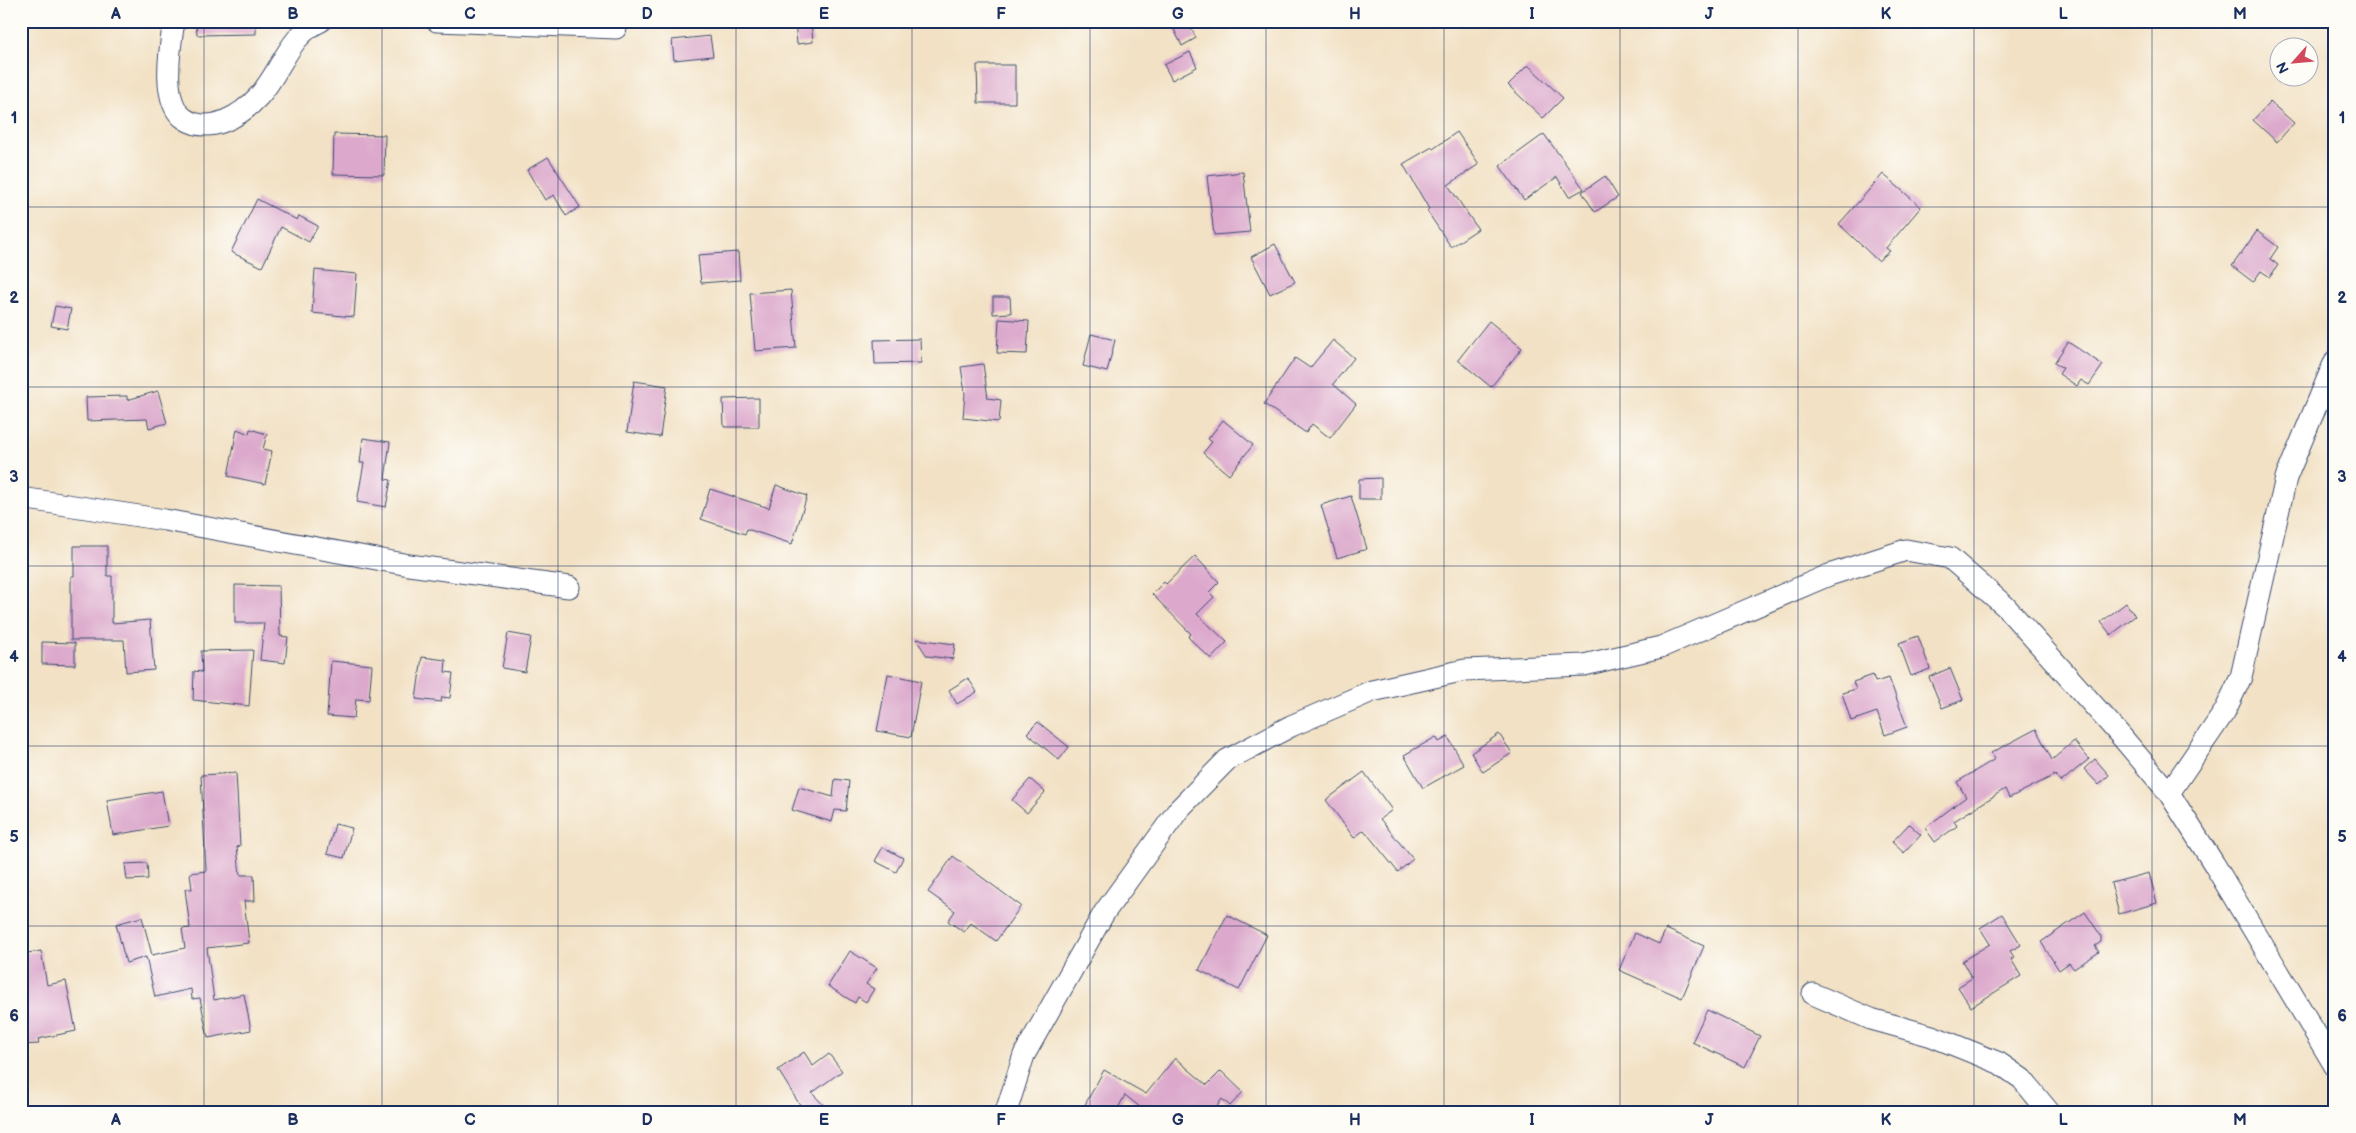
<svg xmlns="http://www.w3.org/2000/svg" width="2356" height="1133" viewBox="0 0 2356 1133" font-family="'Balsamiq Sans',sans-serif">
<style>
.building{fill:#dca9cc}
.lines{fill:none;stroke-linecap:round;stroke-linejoin:round}
.minor-casing{stroke:#3b4a6d;stroke-width:23}
.minor{stroke:#fff;stroke-width:21}
.grid{fill:none;stroke:#1b2f5e;stroke-width:1;stroke-opacity:0.55}
.neatline{fill:none;stroke:#1b2f5e;stroke-width:2}
.grid-label{font-size:16px;text-anchor:middle;font-weight:bold;fill:#1b2f5e}
</style>
<rect width="100%" height="100%" fill="#fdfcf7"/>
<filter id="ink" filterUnits="userSpaceOnUse"><feTurbulence type="fractalNoise" baseFrequency=".02" numOctaves="2"/><feDisplacementMap in="SourceGraphic" scale="10" xChannelSelector="R" yChannelSelector="G"/><feConvolveMatrix kernelMatrix="1 2 1 2 8 2 1 2 1" color-interpolation-filters="sRGB"/></filter>
<filter id="wash" filterUnits="userSpaceOnUse"><feTurbulence type="fractalNoise" baseFrequency=".0096" numOctaves="4" result="noise"/><feDisplacementMap in="SourceGraphic" scale="20" xChannelSelector="R" yChannelSelector="G"/><feGaussianBlur stdDeviation="1.12" result="paint"/><feColorMatrix in="noise" values="0 0 0 0 0 0 0 0 0 0 0 0 0 0 0 0 0 1.4 0 .05"/><feComposite in="paint" operator="in"/></filter>
<g filter="url(#wash)">
<rect width="100%" height="100%" fill="#f2e1c4"/>
<g id="blocks">
<!-- building -->
<path class="building" d="M196 21H256V34L197 35Z
M795 21H811L813 42 797 44Z
M1170 21H1187L1196 38 1182 46Z
M710 36 713 56 674 60 672 40Z
M1190 52 1197 67 1172 80 1164 65Z
M977 65H1015V103H978Z
M1528 65 1563 98 1543 118 1508 85Z
M2270 102 2294 123 2277 142 2253 120Z
M1457 132 1479 164 1448 185 1478 229 1451 247 1427 211 1429 209 1403 164 1432 147 1433 149Z
M334 134 385 135 384 175 333 174Z
M1544 134 1584 189 1569 197 1557 177 1524 200 1500 166Z
M548 157 580 207 566 216 554 195 545 200 527 170Z
M1243 172 1250 232 1214 235 1207 176Z
M1883 174 1921 207 1886 248 1890 251 1878 261 1839 224Z
M1605 176 1618 197 1595 212 1582 192Z
M257 199 297 220 299 216 318 226 309 242 281 227 262 267 231 252Z
M2257 231 2278 247 2270 259 2278 265 2270 277 2261 271 2253 282 2232 266Z
M1275 244 1295 282 1270 294 1251 257Z
M738 252 740 280 701 283 698 255Z
M315 270 357 274 354 317 312 313Z
M791 290 796 348 755 351 750 293Z
M993 297H1010L1011 313 993 314Z
M55 306 71 309 67 329 51 326Z
M999 319 1029 321 1027 354 997 353Z
M1489 321 1522 348 1491 387 1458 360Z
M1091 334 1115 340 1107 372 1083 366Z
M920 339 921 363 875 364 874 340Z
M1333 340 1354 358 1333 384 1356 404 1330 438 1312 424 1306 433 1264 404 1295 358 1310 368Z
M2068 342 2103 365 2089 385 2081 380 2077 386 2059 374 2063 368 2054 363Z
M983 364 988 398 1001 400 999 422 963 418 965 393 961 367Z
M634 381 667 386 660 437 627 432Z
M158 391 167 423 149 428 147 419 87 421 86 397 127 396V400Z
M759 398V427H724L723 399Z
M1223 420 1253 445 1229 475 1203 453 1212 442 1208 439Z
M237 429 249 434 250 429 267 434 263 449 272 451 265 484 228 476Z
M363 438 390 442 385 479 391 480 386 507 357 502 364 463H360Z
M1381 478V499H1359V479Z
M776 485 807 496 792 544 747 529 745 534 701 519 710 489 769 508Z
M1351 496 1367 549 1337 558 1321 505Z
M74 546H107V576H112V623L150 620 154 670 126 672 124 640H71V576H74Z
M1195 556 1219 582 1209 592 1214 597 1197 614 1227 642 1211 659 1188 637 1191 634 1152 594 1164 582 1166 584Z
M235 585 279 586 280 636 288 637 285 663 260 660 264 623H235Z
M2126 603 2135 616 2111 635 2101 622Z
M508 633 531 637 525 672 502 668Z
M1918 636 1930 669 1911 676 1899 643Z
M916 639 955 644 953 659 927 656Z
M42 642 75 643V665L42 664Z
M253 650 249 706 193 700 194 671 202 672 201 651Z
M422 657 446 660 445 672 453 673 450 698 442 697 441 702 416 699Z
M331 661 372 665 369 700 356 699 354 718 327 716Z
M1950 668 1963 700 1942 708 1929 677Z
M888 674 921 681 911 737 877 731Z
M1873 675 1875 682 1889 678 1907 727 1885 735 1877 712 1851 721 1842 693 1856 689 1853 682Z
M968 678 977 692 957 704 949 690Z
M1038 722 1069 747 1059 760 1027 733Z
M2036 729 2052 760 2074 741 2089 759 2061 782 2055 775 2009 798 2005 789 1954 821 1957 826 1935 842 1925 828 1966 797 1957 782 1995 759 1991 753Z
M1499 734 1512 753 1483 772 1471 753Z
M1436 737 1439 742 1448 737 1464 765 1423 788 1404 755Z
M2095 759 2109 775 2099 785 2084 769Z
M1364 772 1392 810 1380 819 1413 859 1398 872 1364 830 1354 838 1326 800Z
M236 773 240 846 237 847 240 875H254L255 901H244L249 943 207 948 214 1000 244 994 251 1030 208 1038 200 998 192 999 191 989 155 997 146 957 126 963 116 924 142 917 152 955 185 948 182 929 190 928 185 889H192L190 873 206 871 201 775Z
M835 779 849 781 846 811 835 810 832 822 792 810 799 787 833 797Z
M1030 779 1045 792 1027 813 1012 800Z
M162 791 168 826 113 835 107 800Z
M335 824 352 828 344 858 327 854Z
M1909 824 1921 835 1904 853 1892 842Z
M883 847 903 858 896 872 875 861Z
M953 856 1021 906 996 941 971 923 964 932 948 921 955 911 928 892Z
M147 863 148 879 127 880 125 864Z
M2149 873 2157 903 2119 914 2111 883Z
M2085 912 2101 936V942L2095 946 2099 952 2074 969 2069 963 2059 970 2041 942Z
M2002 914 2021 945 2010 951 2014 957 2011 959 2021 976 1971 1007 1958 987 1972 978 1962 961 1990 944 1980 928Z
M1227 915 1267 935 1239 990 1199 970Z
M1666 929 1704 946 1682 998 1619 970 1635 933 1659 944Z
M41 951 47 985 66 981 76 1031 38 1039 39 1044 21 1045V954Z
M850 951 877 968 866 984 874 989 866 1002 858 997 855 1003 828 986Z
M1707 1010 1760 1036 1745 1067 1692 1042Z
M804 1052 813 1066 829 1054 842 1071 812 1093 830 1112H807L798 1102 778 1070Z
M1175 1058 1207 1085 1221 1071 1243 1092 1230 1106 1222 1099 1213 1112H1146L1125 1095 1116 1112H1081L1104 1070 1146 1094Z"/>
</g>
</g>
<g filter="url(#ink)">
<use href="#blocks" fill-opacity="0" stroke="#3b4a6d" stroke-width="1"/>
<g class="lines">
<!-- minor casing -->
<g class="minor-casing">
<path id="minor" d="M174 21C170 47 160 103 185 119 210 135 241 116 259 96 281 72 289 34 321 21
M437 21 616 28
M21 498 165 520 409 565 569 587
M2169 793 2225 711 2241 677 2286 478 2335 361
M1813 994 1871 1019 1932 1036 1999 1063 2022 1079 2049 1112
M1006 1112 1024 1055 1104 913 1179 809 1227 760 1291 726 1372 691 1465 670 1584 665 1661 647 1829 575 1906 550 1950 558 2005 606 2121 736 2169 793 2214 864 2335 1066"/>
</g>
<!-- minor -->
<use href="#minor" class="minor"/>
</g>
</g>
<!-- grid -->
<path class="grid" d="M204 21V1112M382 21V1112M558 21V1112M736 21V1112M912 21V1112M1090 21V1112M1266 21V1112M1444 21V1112M1620 21V1112M1798 21V1112M1974 21V1112M2152 21V1112M21 207H2335M21 387H2335M21 566H2335M21 746H2335M21 926H2335"/>
<!-- margin -->
<rect width="2356" height="1133" fill="none" stroke="#fdfcf7" stroke-width="55"/>
<!-- north arrow -->
<g transform="translate(2294 62) rotate(243)"><circle r="24" fill="#fdfcf7" stroke="#a3aaba"/>
<path d="M0-4L9 19L0 12L-9 19Z" fill="#d1495b"/>
<text y="-8" font-size="14" font-weight="bold" text-anchor="middle" fill="#1b2f5e">N</text>
</g>
<rect x="28" y="28" width="2300" height="1078" class="neatline"/>
<g class="grid-label">
<text x="116" y="19">A</text>
<text x="293" y="19">B</text>
<text x="470" y="19">C</text>
<text x="647" y="19">D</text>
<text x="824" y="19">E</text>
<text x="1001" y="19">F</text>
<text x="1178" y="19">G</text>
<text x="1355" y="19">H</text>
<text x="1532" y="19">I</text>
<text x="1709" y="19">J</text>
<text x="1886" y="19">K</text>
<text x="2063" y="19">L</text>
<text x="2240" y="19">M</text>
<text x="14" y="123">1</text>
<text x="2342" y="123">1</text>
<text x="14" y="303">2</text>
<text x="2342" y="303">2</text>
<text x="14" y="482">3</text>
<text x="2342" y="482">3</text>
<text x="14" y="662">4</text>
<text x="2342" y="662">4</text>
<text x="14" y="842">5</text>
<text x="2342" y="842">5</text>
<text x="14" y="1021">6</text>
<text x="2342" y="1021">6</text>
<text x="116" y="1125">A</text>
<text x="293" y="1125">B</text>
<text x="470" y="1125">C</text>
<text x="647" y="1125">D</text>
<text x="824" y="1125">E</text>
<text x="1001" y="1125">F</text>
<text x="1178" y="1125">G</text>
<text x="1355" y="1125">H</text>
<text x="1532" y="1125">I</text>
<text x="1709" y="1125">J</text>
<text x="1886" y="1125">K</text>
<text x="2063" y="1125">L</text>
<text x="2240" y="1125">M</text>
</g>
</svg>
